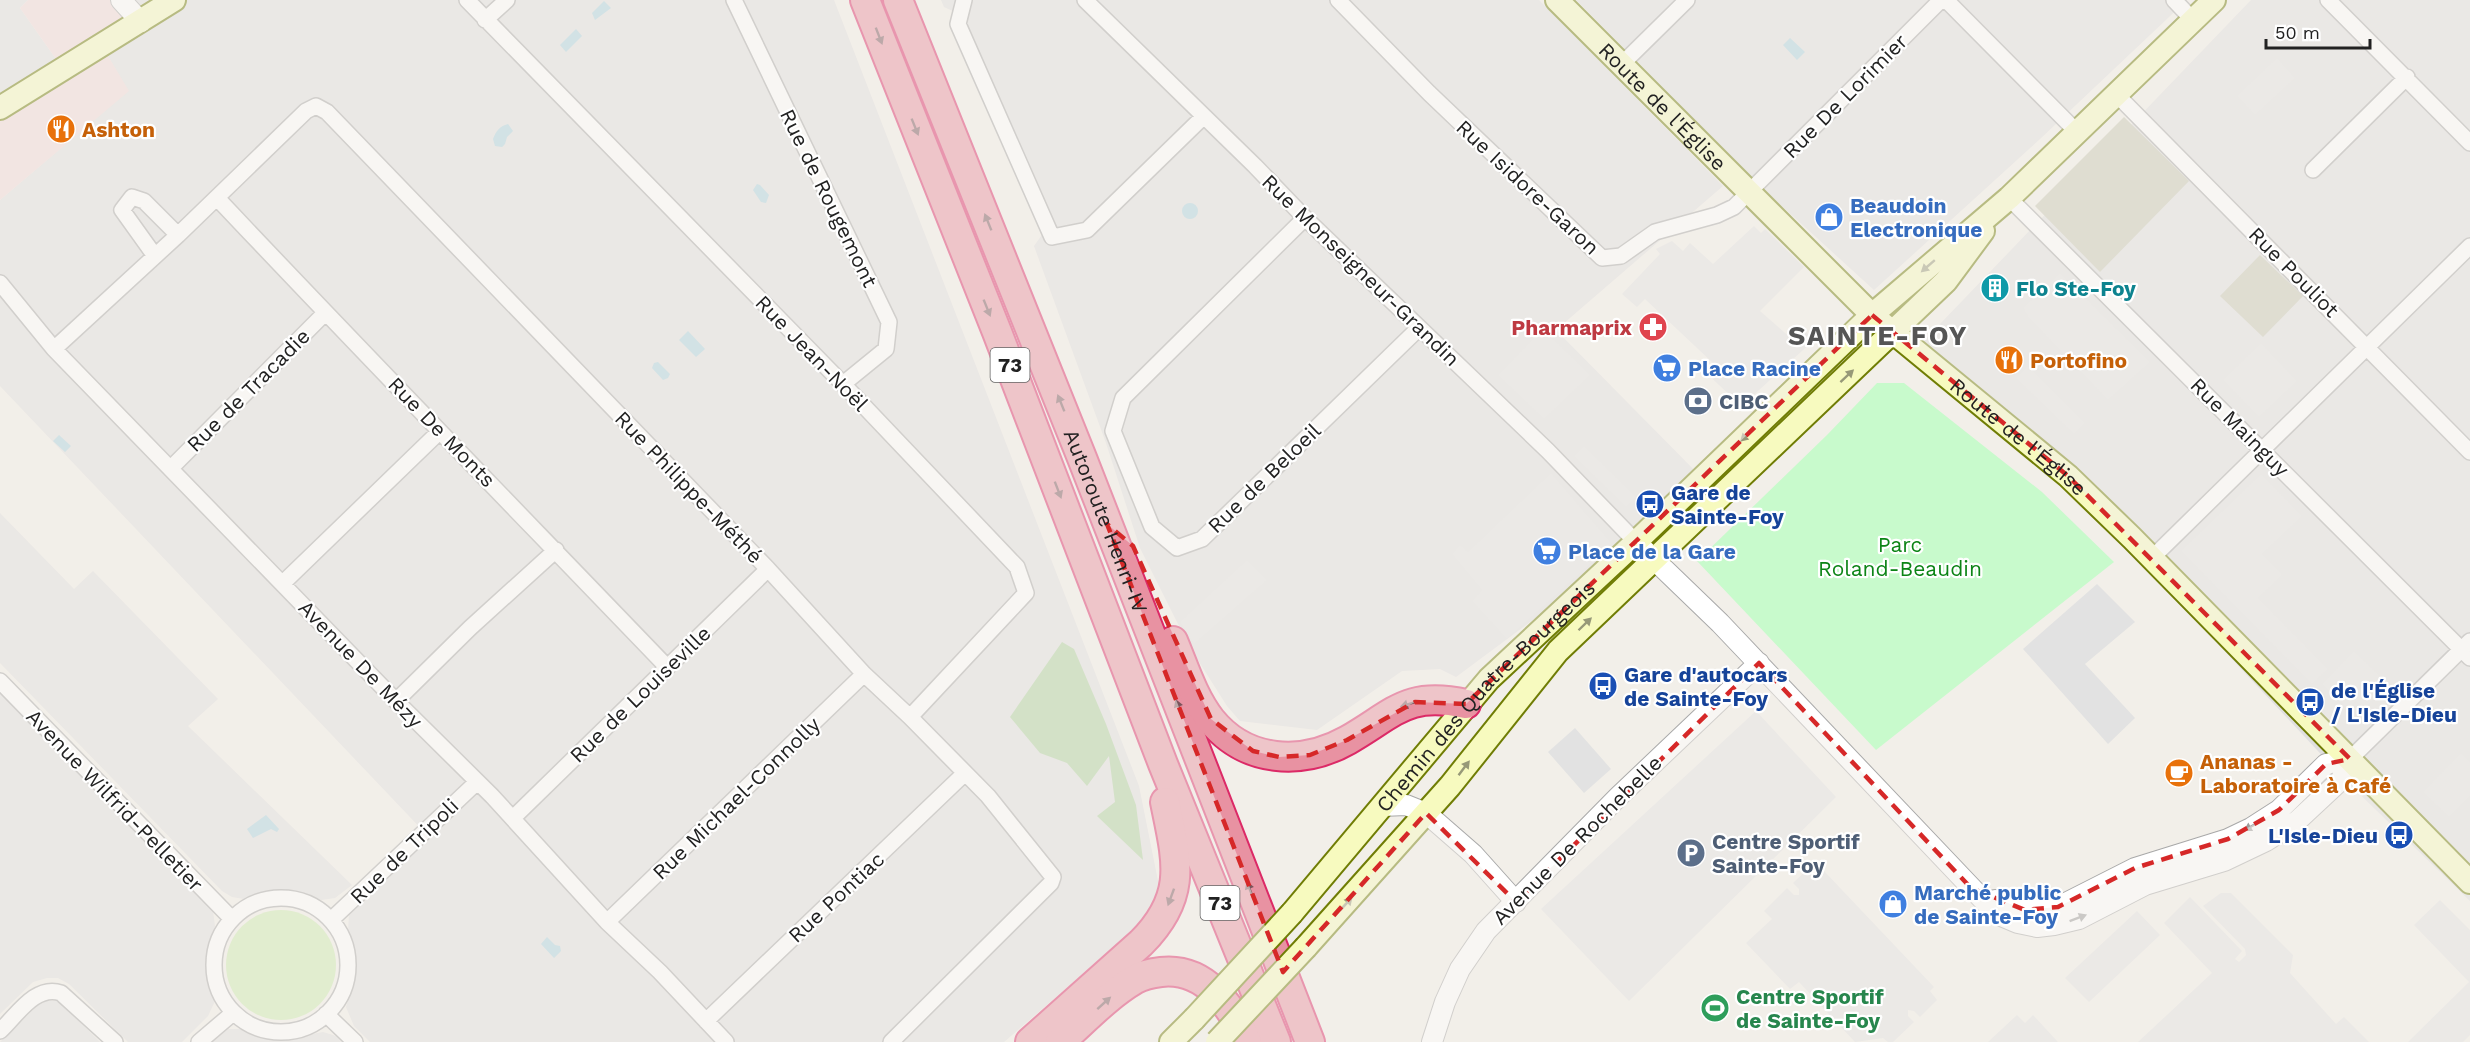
<svg xmlns="http://www.w3.org/2000/svg" width="2470" height="1042" viewBox="0 0 2470 1042" font-family="'Work Sans',sans-serif">
<style>
.residential{fill:#e0dfdf}
.commercial{fill:#f2dad9}
.construction{fill:#c7c7b4}
.grass{fill:#cdebb0}
.forest{fill:#add19e}
.park{fill:#c8facc}
.parking{fill:#e2e2e2}
.water{fill:#aad3df}
.lines{fill:none;stroke-linecap:round;stroke-linejoin:round}
.minor-casing{stroke:#a9a9a9;stroke-width:18}
.tertiary-casing{stroke:#a9a9a9;stroke-width:22}
.secondary-casing{stroke:#707d05;stroke-width:26}
.motorway-casing{stroke:#dc2a67;stroke-width:32}
.minor{stroke:#fff;stroke-width:15}
.tertiary{stroke:#fff;stroke-width:20}
.secondary{stroke:#f7fabf;stroke-width:22}
.motorway{stroke:#e892a2;stroke-width:28}
.secondary-bridge-casing{stroke:#707d05;stroke-width:26;stroke-linecap:butt}
.secondary-bridge{stroke:#f7fabf;stroke-width:22}
.oneway{fill:#7b545c}
.oneway2{fill:#979978}
.oneway3{fill:#9c9c9c}
.marked{fill:none;stroke:#d62828;stroke-width:4.5;stroke-dasharray:12 8;stroke-linejoin:round}
.labels{text-anchor:middle;dominant-baseline:central;stroke-width:4.5;stroke-linejoin:round;paint-order:stroke}
.shield{fill:#fff;stroke:#646464;stroke-width:1.5}
.shield-label{font-size:20px;font-weight:bold;fill:#222}
.street-label{font-size:21px;fill:#222;stroke:#fff}
.food-label{font-size:21px;font-weight:bold;fill:#c56008;stroke:#fff;text-anchor:start}
.shop-label{font-size:21px;font-weight:bold;fill:#366cbe;stroke:#fff;text-anchor:start}
.culture-label{font-size:21px;font-weight:bold;fill:#0d838f;stroke:#fff;text-anchor:start}
.health-label{font-size:21px;font-weight:bold;fill:#be3a42;stroke:#fff;text-anchor:end}
.service-label{font-size:21px;font-weight:bold;fill:#4e5e75;stroke:#fff;text-anchor:start}
.transit-label{font-size:21px;font-weight:bold;fill:#164399;stroke:#fff;text-anchor:start}
.park-label{font-size:21px;fill:#0c8416;stroke:#fff}
.leisure-label{font-size:21px;font-weight:bold;fill:#27864d;stroke:#fff;text-anchor:start}
.district-label{font-size:27px;font-weight:bold;letter-spacing:1.5px;fill:#555;stroke:#fff}
</style>
<rect width="100%" height="100%" fill="#f2efe9"/>
<!-- residential -->
<path class="residential" d="M0 0H28L20 8 63 69 0 108Z
M121 0H834L1139 786 1159 886 1145 920 1004 1042H370L354 1026 346 1007 355 974V955L348 932 349 914 354 907 428 836 0 386V200L128 91 102 46Z
M941 0H1539L1723 186 1556 330 1703 479 1636 543 1456 677 1440 669 1402 671 1317 730 1240 721 1227 706 1189 646 1140 548 1106 443 1034 246 1044 232 957 13 944 7Z
M1576 0H2187L2040 139 1874 290 1771 196Z
M2251 0H2470V901L2345 780 2149 570 1916 349Z
M0 513 74 589 93 571 218 699 188 726 352 885 335 898 321 900 288 891 264 893 244 899 232 897 222 891 0 663Z
M0 693 213 911 215 926 208 953 206 976 215 1001 208 1016 182 1042H128L69 984 58 978H47L33 982 0 1014Z
M47 1001H59L100 1042H0L38 1005Z
M228 1029H240L263 1038 281 1040 323 1032 336 1036 341 1042H212Z"/>
<!-- commercial -->
<path class="commercial" d="M28 0H121L141 22 102 46 129 91 0 200V108L63 69 20 8Z"/>
<!-- construction -->
<path class="construction" d="M2124 117 2189 181 2100 272 2035 206Z
M2260 255 2303 296 2263 337 2220 296Z"/>
<!-- grass -->
<path class="grass" d="M226 965a55 55 0 1 1 110 0a55 55 0 1 1-110 0Z"/>
<!-- forest -->
<path class="forest" d="M1062 642 1074 649 1106 724 1136 805 1143 860 1097 816 1115 802 1109 756 1087 786 1067 763 1040 753 1010 717Z"/>
<!-- park -->
<path class="park" d="M1877 383H1904L2042 492 2114 562 1876 750 1697 561 1827 435Z"/>
<!-- parking -->
<path class="parking" d="M2277 58 2295 78 2255 115 2237 96Z
M1754 226 1761 233 1765 229 1804 267 1760 311 1793 340 1804 330 1814 340 1748 400 1733 398 1705 372 1713 363 1645 299 1637 307 1622 294 1660 254 1656 249 1672 241 1683 251 1690 243 1713 264Z
M2060 273 2150 362 2108 400 2029 318 2023 308Z
M1543 329 1590 375 1544 419 1498 375Z
M2261 343 2297 381 2259 417 2223 380Z
M2028 366 2085 423 2074 434 2016 378Z
M1584 446 1636 497 1626 507 1574 456Z
M1551 473 1612 544 1507 639 1472 601 1482 590 1452 554 1460 545 1468 552Z
M2261 474 2302 516 2262 554 2281 573V576L2258 598 2328 669 2312 684 2181 551Z
M1247 560 1267 580 1194 644 1180 622Z
M2097 584 2135 622 2085 664 2135 718 2108 744 2023 649Z
M2354 651 2388 684 2364 709 2356 701 2348 709 2322 684Z
M1756 711 1836 797 1629 1001 1541 909Z
M1575 728 1611 769 1584 793 1548 752Z
M2461 753 2470 762V796L2449 817 2423 792Z
M1811 866 1818 873 1824 871 1934 987 1930 991 1937 1000 1920 1017 1914 1011 1908 1010V1016L1914 1022 1893 1042H1888L1883 1038 1855 1042 1799 982 1790 989 1746 943 1772 919 1764 911 1787 888 1794 895H1799V889L1793 883Z
M2221 893H2231L2293 955 2290 973 2336 1024 2344 1017 2369 1042H2138L2212 973 2164 923 2190 897 2242 951 2235 959 2239 962 2246 955 2245 949 2203 906Z
M2440 900 2470 930V1035L2463 1042H2408L2469 982 2414 925Z
M2137 911 2160 935 2089 1002 2065 978Z
M2017 1015 2025 1023 2033 1015 2058 1042H1988Z"/>
<!-- water -->
<path class="water" d="M604 1 611 8 595 20 592 13Z
M576 29 582 36 566 52 560 45Z
M1790 38 1805 52 1797 60 1783 45Z
M508 124 513 131 507 137 505 144 502 147 495 146 493 139C496 131 500 126 508 124Z
M757 184 760 185 769 195 766 203 761 202 753 190Z
M1182 211a8 8 0 1 1 16 0a8 8 0 1 1-16 0Z
M688 331 705 349 696 357 679 340Z
M658 362 670 374 668 378 663 380 652 368 654 363Z
M59 435 71 446 65 452 53 441Z
M266 815 279 829 277 832 271 829 253 838 247 829Z
M547 937 555 945 560 946 561 951 554 958 541 944Z"/>
<g class="lines">
<!-- minor casing -->
<g class="minor-casing">
<path id="minor" d="M467 0 843 384 1017 567 1026 593 910 717
M734 0 889 322 886 349 843 384
M964 0 958 24 1052 237 1087 230 1203 117
M1085 0 1255 166 1305 218 1548 451 1636 542
M1338 0 1429 93 1602 258 1621 256 1655 232 1717 215 1734 207 1941 0
M1946 0 2077 132
M2174 0 2193 20
M2328 0 2470 143
M485 20 507 0
M1621 65 1687 0
M2116 94 2470 452
M2313 170 2407 77
M217 198C366 356 517 511 667 667
M2009 198 2470 658
M1305 218 1123 398 1113 431 1152 527 1177 548 1202 539 1419 328
M155 256 122 210 132 197 144 201 178 235
M0 283 54 349 396 701 492 796 607 922 660 972 726 1042
M54 349 178 235 306 111 316 106 327 112 768 569 864 674 910 717 988 796 1053 877 1051 883 891 1042
M171 468 325 313
M2152 558 2470 246
M283 583 438 433
M0 681 231 918
M396 701 470 628 556 550
M2350 759 2470 641
M513 818 768 569
M214 965a67 67 0 1 1 134 0a67 67 0 1 1-134 0Z
M331 920 477 782
M607 922 864 674
M326 1014 355 1042
M706 1021 965 773
M0 1031C17 1015 36 984 61 993L115 1042
M199 1042 233 1013"/>
</g>
<!-- tertiary casing -->
<g class="tertiary-casing">
<path id="tertiary" d="M121 0 141 22
M1636 542 1720 623 1987 904 1999 915 2018 923 2037 927 2054 925 2079 919 2145 885 2224 861 2266 841 2297 821 2341 780 2350 759
M1382 806 1406 805 1426 813 1473 854 1516 902
M1995 900C2015 910 2036 913 2058 907L2135 868 2228 839 2251 828 2279 810 2326 764 2350 759
M1432 1042 1445 1002 1460 969 1486 931 1618 797 1759 663"/>
</g>
<!-- secondary casing -->
<g class="secondary-casing">
<g id="secondary">
<path id="s1" d="M1557 0 1872 315 2068 476 2132 538 2470 882"/>
<path d="M0 108 174 0"/>
<path id="s2" d="M1292 913 1489 679 1636 542 1872 315 2009 198 2214 0"/>
<path d="M1306 947 1450 786 1558 651 1946 281 1983 231"/>
<path d="M1171 1042 1194 1019"/>
</g>
</g>
<!-- motorway casing -->
<g class="motorway-casing">
<g id="motorway">
<path d="M865 0 997 332 1163 764 1276 1042"/>
<path id="s3" d="M898 0 1082 458 1310 1042"/>
<path d="M1173 641C1184 667 1193 697 1211 720 1246 763 1302 766 1348 740 1395 713 1407 691 1466 704"/>
<path d="M1030 1042 1141 943C1188 896 1177 861 1165 802"/>
<path d="M1060 1042C1084 1021 1107 996 1134 980 1142 975 1152 973 1161 972 1205 967 1232 1006 1247 1042"/>
</g>
</g>
<!-- minor -->
<use href="#minor" class="minor"/>
<!-- tertiary -->
<use href="#tertiary" class="tertiary"/>
<!-- secondary -->
<use href="#secondary" class="secondary"/>
<!-- motorway -->
<use href="#motorway" class="motorway"/>
<!-- secondary-bridge casing -->
<g class="secondary-bridge-casing">
<path id="secondary-bridge" d="M1194 1019 1292 913
M1217 1042 1306 947"/>
</g>
<!-- secondary-bridge -->
<use href="#secondary-bridge" class="secondary-bridge"/>
</g>
<!-- one-way arrows -->
<defs><path id="oneway-solid" d="M-6-.8H1V-3.2L6.5 0L1 3.2V.8H-6Z" transform="scale(1.5)"/></defs>
<g class="oneway">
<use href="#oneway-solid" transform="translate(879 36) rotate(69)"/>
<use href="#oneway-solid" transform="translate(915 127) rotate(68)"/>
<use href="#oneway-solid" transform="translate(988 222) rotate(-112)"/>
<use href="#oneway-solid" transform="translate(987 308) rotate(68)"/>
<use href="#oneway-solid" transform="translate(1061 403) rotate(-112)"/>
<use href="#oneway-solid" transform="translate(1058 490) rotate(69)"/>
<use href="#oneway-solid" transform="translate(1409 704) rotate(163)"/>
<use href="#oneway-solid" transform="translate(1179 708) rotate(-111)"/>
<use href="#oneway-solid" transform="translate(1250 890) rotate(-111)"/>
<use href="#oneway-solid" transform="translate(1171 897) rotate(110)"/>
<use href="#oneway-solid" transform="translate(1104 1003) rotate(-42)"/>
</g>
<g class="oneway2">
<use href="#oneway-solid" transform="translate(1928 266) rotate(139)"/>
<use href="#oneway-solid" transform="translate(1847 376) rotate(-43)"/>
<use href="#oneway-solid" transform="translate(1747 435) rotate(136)"/>
<use href="#oneway-solid" transform="translate(1585 624) rotate(-44)"/>
<use href="#oneway-solid" transform="translate(1464 768) rotate(-53)"/>
<use href="#oneway-solid" transform="translate(1346 904) rotate(-47)"/>
</g>
<g class="oneway3">
<use href="#oneway-solid" transform="translate(2252 826) rotate(150)"/>
<use href="#oneway-solid" transform="translate(2078 918) rotate(-21)"/>
</g>
<!-- marked area -->
<path d="M0 0H2470V1042H0ZM1872 315 2068 476 2350 759 2326 764 2279 810 2228 839 2135 868 2058 907 2025 910 1971 888 1759 663 1516 902 1426 813 1283 972 1107 524 1133 546 1211 719 1253 751 1279 757 1310 755 1347 740 1415 702 1466 704Z" fill="#f2efe9" fill-opacity=".55" fill-rule="evenodd"/>
<path class="marked" d="M1872 315 2068 476 2350 759 2326 764 2279 810 2228 839 2135 868 2058 907 2025 910 1971 888 1759 663 1516 902 1426 813 1283 972 1107 524 1133 546 1211 719 1253 751 1279 757 1310 755 1347 740 1415 702 1466 704Z"/>
<!-- icons -->
<defs>
<g id="restaurant-disc" transform="scale(1.5)"><circle r="9.5" fill="#e8710a" stroke="#fff"/><path d="M-5-6h1v4h1v-4h1v4h1v-4h1v5L-1.5 .5V6h-2V.5L-5-1ZM5-6V6H3V1.5H1.5Q1.5-4 5-6Z" fill="#fff"/></g>
<g id="shop-disc" transform="scale(1.5)"><circle r="9.5" fill="#3f7fe0" stroke="#fff"/><path d="M-5-2.5h2.3a2.7 3.5 0 0 1 5.4 0H5L5.5 6h-11ZM-1.5-2.5h3a1.5 2.3 0 0 0-3 0Z" fill="#fff"/></g>
<g id="building-disc" transform="scale(1.5)"><circle r="9.5" fill="#0f9aa8" stroke="#fff"/><path d="M-4-6H4V6H1V3H-1V6H-4ZM-2.5-4.3h1.7v1.8h-1.7ZM.8-4.3h1.7v1.8H.8ZM-2.5-1h1.7V.8h-1.7ZM.8-1h1.7V.8H.8Z" fill="#fff"/></g>
<g id="pharmacy-disc" transform="scale(1.5)"><circle r="9.5" fill="#e0444e" stroke="#fff"/><path d="M-2-6h4v4h4v4h-4v4h-4v-4h-4v-4h4Z" fill="#fff"/></g>
<g id="supermarket-disc" transform="scale(1.5)"><circle r="9.5" fill="#3f7fe0" stroke="#fff"/><path d="M-6-5.5h2.5l.6 2H6L4.5 2H-2.5L-4.4-4H-6ZM-1.5 3.2a1.3 1.3 0 1 0 .1 0ZM3 3.2a1.3 1.3 0 1 0 .1 0Z" fill="#fff"/></g>
<g id="bank-disc" transform="scale(1.5)"><circle r="9.5" fill="#5c6f8a" stroke="#fff"/><path d="M-6-4H6V4H-6ZM0-2.3a2.3 2.3 0 1 0 0 4.6a2.3 2.3 0 1 0 0-4.6Z" fill="#fff"/></g>
<g id="bus-disc" transform="scale(1.5)"><circle r="9.5" fill="#1a4fb4" stroke="#fff"/><path d="M-5-6H5V4H4V6H2V4H-2V6H-4V4H-5ZM-3.5-4V0h7V-4ZM-3.5 1.2v1.5H-2V1.2ZM2 1.2v1.5H3.5V1.2Z" fill="#fff"/></g>
<g id="cafe-disc" transform="scale(1.5)"><circle r="9.5" fill="#e8710a" stroke="#fff"/><path d="M-5.5-4.5H6V0H3Q3 3.5 0 3.5H-2.5Q-5.5 3.5-5.5 0ZM3-3.2v2h1.7v-2ZM-6 4.5H4V6H-6Z" fill="#fff"/></g>
<g id="parking-disc" transform="scale(1.5)"><circle r="9.5" fill="#5c6f8a" stroke="#fff"/><path d="M-3.5-5.5H1a3.5 3.5 0 0 1 0 7H-1V5.5H-3.5ZM-1-3.4V-.6H.8a1.4 1.4 0 0 0 0-2.8Z" fill="#fff"/></g>
<g id="stadium-disc" transform="scale(1.5)"><circle r="9.5" fill="#2e9e5b" stroke="#fff"/><path d="M0-5a6.5 5 0 1 0 0 10a6.5 5 0 1 0 0-10ZM-3.5-1.8h7v3.6h-7Z" fill="#fff"/></g>
</defs>
<g fill-rule="evenodd">
<use href="#restaurant-disc" x="61" y="129"/>
<use href="#shop-disc" x="1829" y="217"/>
<use href="#building-disc" x="1995" y="288"/>
<use href="#pharmacy-disc" x="1653" y="327"/>
<use href="#restaurant-disc" x="2009" y="360"/>
<use href="#supermarket-disc" x="1667" y="368"/>
<use href="#bank-disc" x="1698" y="401"/>
<use href="#bus-disc" x="1650" y="504"/>
<use href="#supermarket-disc" x="1547" y="551"/>
<use href="#bus-disc" x="1603" y="686"/>
<use href="#bus-disc" x="2310" y="702"/>
<use href="#cafe-disc" x="2179" y="773"/>
<use href="#bus-disc" x="2399" y="835"/>
<use href="#parking-disc" x="1691" y="853"/>
<use href="#shop-disc" x="1893" y="904"/>
<use href="#stadium-disc" x="1715" y="1008"/>
</g>
<g class="labels">
<!-- shield labels -->
<g class="shield">
<rect x="990.5" y="348" width="39" height="34" rx="4.5"/>
<rect x="1200.5" y="886" width="39" height="34" rx="4.5"/>
</g>
<g class="shield-label">
<text x="1010" y="365">73</text>
<text x="1220" y="903">73</text>
</g>
<!-- street labels -->
<g class="street-label">
<text transform="translate(1845 96) rotate(-45)">Rue De Lorimier</text>
<text stroke="none"><textPath href="#s1" startOffset="150">Route de l'Église</textPath></text>
<text transform="translate(1528 187) rotate(43)">Rue Isidore-Garon</text>
<text transform="translate(829 198) rotate(64)">Rue de Rougemont</text>
<text transform="translate(1361 270) rotate(44)">Rue Monseigneur-Grandin</text>
<text transform="translate(2294 272) rotate(45)">Rue Pouliot</text>
<text transform="translate(812 353) rotate(46)">Rue Jean-Noël</text>
<text transform="translate(248 390) rotate(-45)">Rue de Tracadie</text>
<text transform="translate(2240 427) rotate(45)">Rue Mainguy</text>
<text transform="translate(442 432) rotate(46)">Rue De Monts</text>
<text stroke="none"><textPath href="#s1" startOffset="636">Route de l'Église</textPath></text>
<text transform="translate(1264 478) rotate(-44)">Rue de Beloeil</text>
<text transform="translate(689 487) rotate(46)">Rue Philippe-Méthé</text>
<text stroke="none"><textPath href="#s3" startOffset="561">Autoroute Henri-IV</textPath></text>
<text transform="translate(361 664) rotate(46)">Avenue De Mézy</text>
<text transform="translate(640 694) rotate(-44)">Rue de Louiseville</text>
<text stroke="none"><textPath href="#s2" startOffset="291">Chemin des Quatre-Bourgeois</textPath></text>
<text transform="translate(736 798) rotate(-44)">Rue Michael-Connolly</text>
<text transform="translate(115 800) rotate(46)">Avenue Wilfrid-Pelletier</text>
<text transform="translate(1577 840) rotate(-45)">Avenue De Rochebelle</text>
<text transform="translate(404 851) rotate(-44)">Rue de Tripoli</text>
<text transform="translate(836 897) rotate(-43)">Rue Pontiac</text>
</g>
<!-- food labels -->
<g class="food-label">
<text x="82" y="129">Ashton</text>
<text x="2030" y="360">Portofino</text>
<text x="2200" y="761">Ananas -<tspan x="2200" dy="24">Laboratoire à Café</tspan></text>
</g>
<!-- shop labels -->
<g class="shop-label">
<text x="1850" y="205">Beaudoin<tspan x="1850" dy="24">Electronique</tspan></text>
<text x="1688" y="368">Place Racine</text>
<text x="1568" y="551">Place de la Gare</text>
<text x="1914" y="892">Marché public<tspan x="1914" dy="24">de Sainte-Foy</tspan></text>
</g>
<!-- culture labels -->
<g class="culture-label">
<text x="2016" y="288">Flo Ste-Foy</text>
</g>
<!-- health labels -->
<g class="health-label">
<text x="1632" y="327">Pharmaprix</text>
</g>
<!-- service labels -->
<g class="service-label">
<text x="1719" y="401">CIBC</text>
<text x="1712" y="841">Centre Sportif<tspan x="1712" dy="24">Sainte-Foy</tspan></text>
</g>
<!-- transit labels -->
<g class="transit-label">
<text x="1671" y="492">Gare de<tspan x="1671" dy="24">Sainte-Foy</tspan></text>
<text x="1624" y="674">Gare d'autocars<tspan x="1624" dy="24">de Sainte-Foy</tspan></text>
<text x="2331" y="690">de l'Église<tspan x="2331" dy="24">/ L'Isle-Dieu</tspan></text>
<text x="2378" y="835" text-anchor="end">L'Isle-Dieu</text>
</g>
<!-- park labels -->
<g class="park-label">
<text x="1900" y="544">Parc<tspan x="1900" dy="24">Roland-Beaudin</tspan></text>
</g>
<!-- leisure labels -->
<g class="leisure-label">
<text x="1736" y="996">Centre Sportif<tspan x="1736" dy="24">de Sainte-Foy</tspan></text>
</g>
<!-- district labels -->
<g class="district-label">
<text x="1878" y="336">SAINTE-FOY</text>
</g>
</g>
<!-- scale -->
<path d="M2266 39v9h104v-9" fill="none" stroke="#222222" stroke-width="3"/>
<text x="2275" y="39" font-size="18" fill="#222222" stroke="#ffffff" stroke-width="4.5" paint-order="stroke">50 m</text>
</svg>
